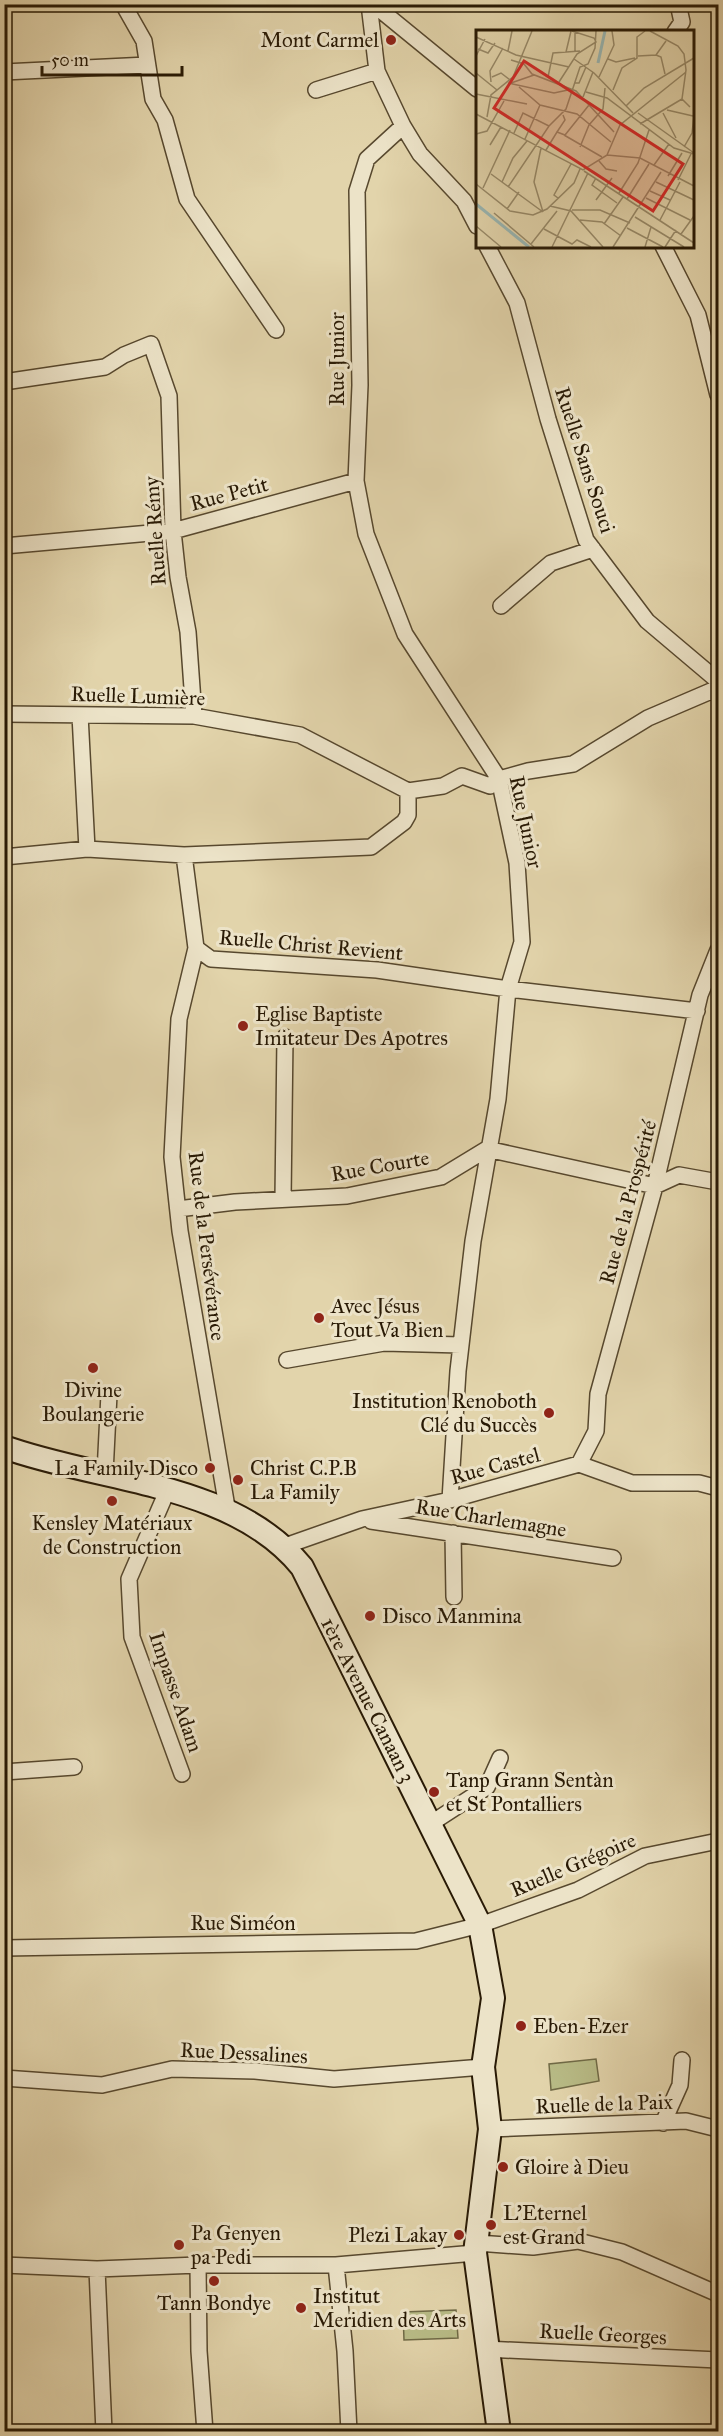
<svg xmlns="http://www.w3.org/2000/svg" width="723" height="2436" viewBox="0 0 723 2436" font-family="'IM FELL Great Primer',serif">
<style>
.green{fill:#b8bb86;stroke:#706a46;stroke-width:1.5}
.lines{fill:none;stroke-linecap:round;stroke-linejoin:round}
.street-casing{stroke:#57482e;stroke-width:18}
.secondary-casing{stroke:#291a05;stroke-width:26}
.street{stroke:#ece3c8;stroke-width:15}
.secondary{stroke:#ece3c8;stroke-width:22}
.poi-dot{fill:#8f2418;stroke:#ece3c8;stroke-width:2}
.labels{text-anchor:middle;dominant-baseline:central;stroke-width:6;stroke-linejoin:round;paint-order:stroke}
.poi-label{font-size:21px;fill:#291a05;stroke:#ece3c8;text-anchor:start}
.street-label{font-size:21px;fill:#291a05;stroke:#ece3c8}
.inset-river{fill:none;stroke:#98b6b3;stroke-width:3}
.inset-road{fill:none;stroke:#988a69;stroke-width:1.5}
.view{fill:#d62828;fill-opacity:0.15;stroke:#d62828;stroke-width:3}
.inset-edge{fill:none;stroke:#291a05;stroke-width:3}
</style>
<rect width="100%" height="100%" fill="#e2d4ab"/>
<filter id="stains"><feTurbulence type="fractalNoise" baseFrequency=".00333" numOctaves="4"/><feColorMatrix values="0 0 0 0 .2 0 0 0 0 .09 0 0 0 0 .02 0 0 0 .5 -.17"/></filter>
<radialGradient id="worn" r=".72"><stop offset=".6" stop-color="#630" stop-opacity="0"/><stop offset="1" stop-color="#630" stop-opacity=".3"/></radialGradient>
<!-- green -->
<path class="green" d="M596 2059 599 2081 551 2090 549 2064Z
M456 2310 458 2338 404 2340 403 2312Z"/>
<g class="lines">
<!-- street casing -->
<g class="street-casing">
<path id="street" d="M123 4 144 41 153 99 165 120 187 199 276 330
M369 4 377 71 403 126 420 154 464 201 477 226
M373 4 477 89
M675 32 682 22 678 4
M4 72 147 65
M316 90 377 71
M403 126 367 159 357 191 360 385 356 481 366 534 405 634 499 779 517 863 522 942 508 989 498 1099 473 1241 458 1371 450 1500
M487 246 517 303 548 419 586 540 647 621 718 681
M663 246 698 315 718 395
M4 382 105 367 124 355 151 344 169 396 173 531 178 577 188 632 194 716
M4 546 173 531 356 481
M501 606 551 563 593 549
M4 714 194 716 300 735 408 791 443 786 462 776 490 786 499 779 528 771 573 764 648 718 711 691 718 695
M80 715 87 849
M184 855 371 847 404 822 408 815V791
M4 857 87 849 184 855 196 948 211 959 377 970 508 989 697 1011
M196 948 179 1019 172 1157 180 1231 228 1513
M283 1199 285 1037
M178 1209 235 1202 347 1196 441 1177 487 1149 655 1186 679 1175 718 1182
M287 1360 384 1343 461 1345
M579 1464 596 1431 598 1394 655 1186 700 995 718 950
M105 1473 109 1394
M168 1489 129 1579 132 1637 182 1774
M371 1521 613 1558
M453 1533 454 1597
M285 1546 362 1519 450 1500 579 1464 632 1483H699L718 1488
M4 1772 74 1767
M430 1824 487 1787 500 1758
M4 1948 416 1941 480 1925 578 1890 645 1856 718 1841
M4 2078 102 2085 172 2069 255 2071 334 2079 483 2067
M663 2123 680 2085 682 2060
M490 2129 686 2121 718 2129
M477 2243 533 2247 578 2241 622 2252 718 2294
M4 2265 97 2269 198 2265H336L475 2253
M198 2265 199 2351 205 2432
M336 2265 345 2351 349 2432
M97 2269 104 2432
M486 2349 718 2360"/>
</g>
<!-- secondary casing -->
<g class="secondary-casing">
<path id="secondary" d="M4 1447C100 1482 233 1482 302 1567L480 1925 493 1998 483 2067 490 2129 475 2253 499 2432"/>
</g>
<!-- street -->
<use href="#street" class="street"/>
<!-- secondary -->
<use href="#secondary" class="secondary"/>
</g>
<!-- markers -->
<g class="poi-dot">
<circle cx="391" cy="40" r="6"/>
<circle cx="243" cy="1026" r="6"/>
<circle cx="319" cy="1318" r="6"/>
<circle cx="93" cy="1368" r="6"/>
<circle cx="549" cy="1413" r="6"/>
<circle cx="210" cy="1468" r="6"/>
<circle cx="238" cy="1480" r="6"/>
<circle cx="112" cy="1501" r="6"/>
<circle cx="370" cy="1616" r="6"/>
<circle cx="434" cy="1792" r="6"/>
<circle cx="521" cy="2026" r="6"/>
<circle cx="503" cy="2167" r="6"/>
<circle cx="491" cy="2225" r="6"/>
<circle cx="459" cy="2235" r="6"/>
<circle cx="179" cy="2245" r="6"/>
<circle cx="214" cy="2281" r="6"/>
<circle cx="301" cy="2308" r="6"/>
</g>
<g class="labels">
<!-- poi labels -->
<g class="poi-label">
<text x="379" y="40" text-anchor="end">Mont Carmel</text>
<text x="255" y="1014">Eglise Baptiste<tspan x="255" dy="24">Imitateur Des Apotres</tspan></text>
<text x="331" y="1306">Avec Jésus<tspan x="331" dy="24">Tout Va Bien</tspan></text>
<text x="93" y="1390" text-anchor="middle">Divine<tspan x="93" dy="24">Boulangerie</tspan></text>
<text x="537" y="1401" text-anchor="end">Institution Renoboth<tspan x="537" dy="24">Clé du Succès</tspan></text>
<text x="198" y="1468" text-anchor="end">La Family Disco</text>
<text x="250" y="1468">Christ C.P.B<tspan x="250" dy="24">La Family</tspan></text>
<text x="112" y="1523" text-anchor="middle">Kensley Matériaux<tspan x="112" dy="24">de Construction</tspan></text>
<text x="382" y="1616">Disco Manmina</text>
<text x="446" y="1780">Tanp Grann Sentàn<tspan x="446" dy="24">et St Pontalliers</tspan></text>
<text x="533" y="2026">Eben-Ezer</text>
<text x="515" y="2167">Gloire à Dieu</text>
<text x="503" y="2213">L'Eternel<tspan x="503" dy="24">est Grand</tspan></text>
<text x="191" y="2233">Pa Genyen<tspan x="191" dy="24">pa Pedi</tspan></text>
<text x="447" y="2235" text-anchor="end">Plezi Lakay</text>
<text x="313" y="2296">Institut<tspan x="313" dy="24">Meridien des Arts</tspan></text>
<text x="214" y="2303" text-anchor="middle">Tann Bondye</text>
</g>
<!-- street labels -->
<g class="street-label">
<text transform="translate(337 359) rotate(-90)">Rue Junior</text>
<text transform="translate(585 460) rotate(72)">Ruelle Sans Souci</text>
<text transform="translate(229 494) rotate(-15)">Rue Petit</text>
<text transform="translate(155 531) rotate(-94)">Ruelle Rémy</text>
<text transform="translate(138 696) rotate(2)">Ruelle Lumière</text>
<text transform="translate(526 822) rotate(78)">Rue Junior</text>
<text transform="translate(311 945) rotate(5)">Ruelle Christ Revient</text>
<text transform="translate(380 1166) rotate(-10)">Rue Courte</text>
<text transform="translate(628 1202) rotate(-75)">Rue de la Prospérité</text>
<text transform="translate(207 1246) rotate(83)">Rue de la Persévérance</text>
<text transform="translate(495 1466) rotate(-15)">Rue Castel</text>
<text transform="translate(491 1518) rotate(9)">Rue Charlemagne</text>
<text transform="translate(176 1692) rotate(71)">Impasse Adam</text>
<text transform="translate(368 1700) rotate(63)">1ère Avenue Canaan 3</text>
<text transform="translate(573 1865) rotate(-23)">Ruelle Grégoire</text>
<text x="243" y="1923">Rue Siméon</text>
<text transform="translate(244 2053) rotate(3)">Rue Dessalines</text>
<text transform="translate(604 2104) rotate(-2)">Ruelle de la Paix</text>
<text transform="translate(603 2334) rotate(3)">Ruelle Georges</text>
</g>
</g>
<!-- overview -->
<g transform="translate(476 30)">
<rect width="218" height="218" fill="#e2d4ab"/>
<path class="inset-river" d="M122 33 129 1M0 174 53 217"/>
<path class="inset-road" d="M174 1 202 16 208 24 210 40 206 69 214 77M0 7 40 25 93 37M2 19 12 23 19 13M32 21 36 1M99 21V2M90 22 95 1M180 25 185 27 189 44M0 26 9 9M162 26 180 25 190 11M98 29 118 43 157 83M132 29 140 32 159 28M35 30 48 34 56 44 100 61 138 102M0 43 21 60M16 47 25 43 34 50M72 47 77 23 104 21M123 47 138 15 136 1M15 52 14 41 27 18M83 52 101 24 120 12 118 8 96 1M32 53 78 63 92 60M35 53 58 45M99 53H103L110 37M43 57 64 75 101 84 135 112M137 60 146 38 161 28V7L169 1M110 62 131 68 198 118 218 124M0 64 51 74M107 67 117 42M150 76 168 58 218 28M191 80 217 86M162 83 218 123M187 83 200 108M0 84 107 140 131 125 164 128 218 156M11 87 15 65 37 47 56 1M164 94 206 69M81 102 89 90 87 85M38 103 47 83 73 96M0 104 11 101 28 71M88 105 126 127M49 109 64 75M14 115 25 97M104 117 113 95 127 79 129 58M208 117 216 103 218 86M65 118 58 152 67 182M70 120 81 102 89 105 113 75M131 125 144 95 210 42M123 131 130 139 141 141M178 135 193 114M108 141 218 213M15 144 67 182M192 146 206 123M120 148 116 155 141 173M202 150 215 124M26 152 37 128 51 111M180 152 218 170M0 154 34 181 57 185 71 179 98 153 104 139M32 157 73 96 90 79 104 37 112 34 119 18 120 1M7 158 34 100M174 161 194 170M143 163 162 133 173 100M82 168 78 165 95 134M170 168 214 190M151 169 173 134M120 170 136 148M74 176 95 181 127 217M31 179 43 162M96 180H124L154 193M18 183 58 217M159 187 208 217M104 190 126 192 145 206M184 190 204 152M128 194 147 167M0 196 25 217M151 198 187 217M68 199 96 214 101 210 115 217M205 204 218 186M55 214 81 181M76 217 112 143M137 217 185 142M169 217 175 197M189 217 200 200"/>
<path class="view" d="M48 31 207 134 177 181 18 78Z"/>
<rect width="218" height="218" class="inset-edge"/>
</g>
<!-- margin -->
<rect width="723" height="2436" fill="none" stroke="#e2d4ab" stroke-width="24"/>
<rect x="6" y="6" width="711" height="2424" fill="none" stroke="#291a05" stroke-width="3"/>
<rect x="12" y="12" width="699" height="2412" fill="none" stroke="#291a05" stroke-width="1.5"/>
<!-- scale -->
<path d="M42 66v9h140v-9" fill="none" stroke="#291a05" stroke-width="3"/>
<text x="51" y="66" font-size="18" fill="#291a05" stroke="#ece3c8" stroke-width="4.5" paint-order="stroke">50 m</text>
<rect width="100%" height="100%" filter="url(#stains)"/>
<rect width="100%" height="100%" fill="url(#worn)"/>
</svg>
